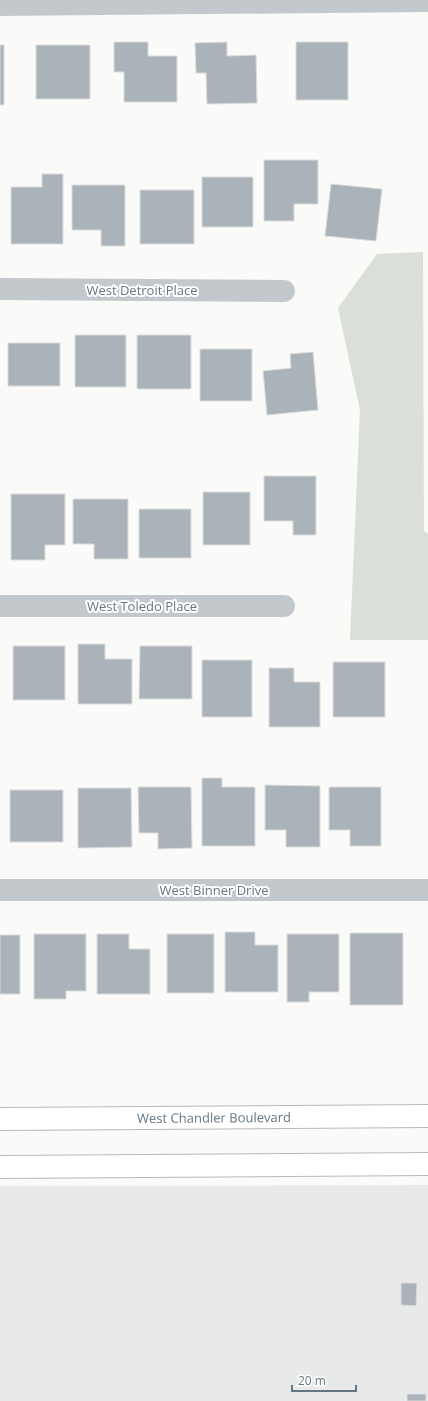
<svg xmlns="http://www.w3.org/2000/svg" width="428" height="1401" viewBox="0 0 428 1401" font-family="'Open Sans',sans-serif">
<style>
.built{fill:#e8e9e9}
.green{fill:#dadfd7}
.building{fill:#aab3b9;stroke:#dcdcda}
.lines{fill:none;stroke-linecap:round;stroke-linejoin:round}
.secondary-casing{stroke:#b3babf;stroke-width:24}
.minor{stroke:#c3c8cc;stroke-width:22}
.secondary{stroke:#fff;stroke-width:22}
.labels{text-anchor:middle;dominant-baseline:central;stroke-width:4;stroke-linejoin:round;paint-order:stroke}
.street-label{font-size:13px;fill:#657683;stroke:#fff}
</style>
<rect width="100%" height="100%" fill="#fafaf8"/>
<!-- built -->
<path class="built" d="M428 1185V1401H0V1186Z"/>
<!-- green -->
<path class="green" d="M423 252 424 531 428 534V640H350L360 410 338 308 377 254Z"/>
<!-- building -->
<path class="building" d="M114 42H148V56H177V102H124V72H114Z
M227 42V56L256 55 257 103 207 104 206 73H196L195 43Z
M296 42H348V100H296Z
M0 45H4V105H0Z
M36 45H90V99H36Z
M264 160H318V204H294V221H264Z
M42 174H63V244H11V187H42Z
M202 177H253V227H202Z
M331 184 382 189 376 241 325 236Z
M72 185H125V246H101V230H72Z
M140 190H194V244H140Z
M75 335H126V387H75Z
M137 335H191V389H137Z
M8 343H60V386H8Z
M200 349H252V401H200Z
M313 352 318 410 267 415 263 371 291 368 290 354Z
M264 476H316V535H293V521H264Z
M203 492H250V545H203Z
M11 494H65V545H45V560H11Z
M73 499H128V559H94V544H73Z
M139 509H191V558H139Z
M78 644H105V659H132V704H78Z
M13 646H65V700H13Z
M140 646H192V699H139Z
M202 660H252V717H202Z
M333 662H385V717H333Z
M269 668H294V682H320V727H269Z
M202 778H222V787H255V846H202Z
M265 785 320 786V847H286V830H265Z
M138 787H191L192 848 158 849V833H139Z
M329 787H381V846H350V830H329Z
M78 788H131L132 847 78 848Z
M10 790H63V842H10Z
M225 932H255V945H278V992H225Z
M350 933H403V1005H350Z
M34 934H86V991H66V999H34Z
M97 934H129V949H150V994H97Z
M167 934H214V993H167Z
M287 934H339V992H309V1002H287Z
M0 935H20V994H0Z
M401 1283H417L416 1306 401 1305Z
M407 1394H426V1401H407Z"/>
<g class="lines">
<!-- secondary casing -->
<g class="secondary-casing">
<g id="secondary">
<path id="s1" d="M0 1119 428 1116"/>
<path d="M0 1167 428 1164"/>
</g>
</g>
<!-- minor -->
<path class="minor" d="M0 5 428 1
M0 289 284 291
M0 606H284
M0 890H428"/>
<!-- secondary -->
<use href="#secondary" class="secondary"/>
</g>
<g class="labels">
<!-- street labels -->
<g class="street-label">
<text x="142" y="290">West Detroit Place</text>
<text x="142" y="606">West Toledo Place</text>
<text x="214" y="890">West Binner Drive</text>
<text stroke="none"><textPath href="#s1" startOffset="214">West Chandler Boulevard</textPath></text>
</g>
</g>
<!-- scale -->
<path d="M292 1385v6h64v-6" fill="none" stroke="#657683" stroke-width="2"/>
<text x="298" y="1385" font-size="12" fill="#657683" stroke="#ffffff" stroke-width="3" paint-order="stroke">20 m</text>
</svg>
